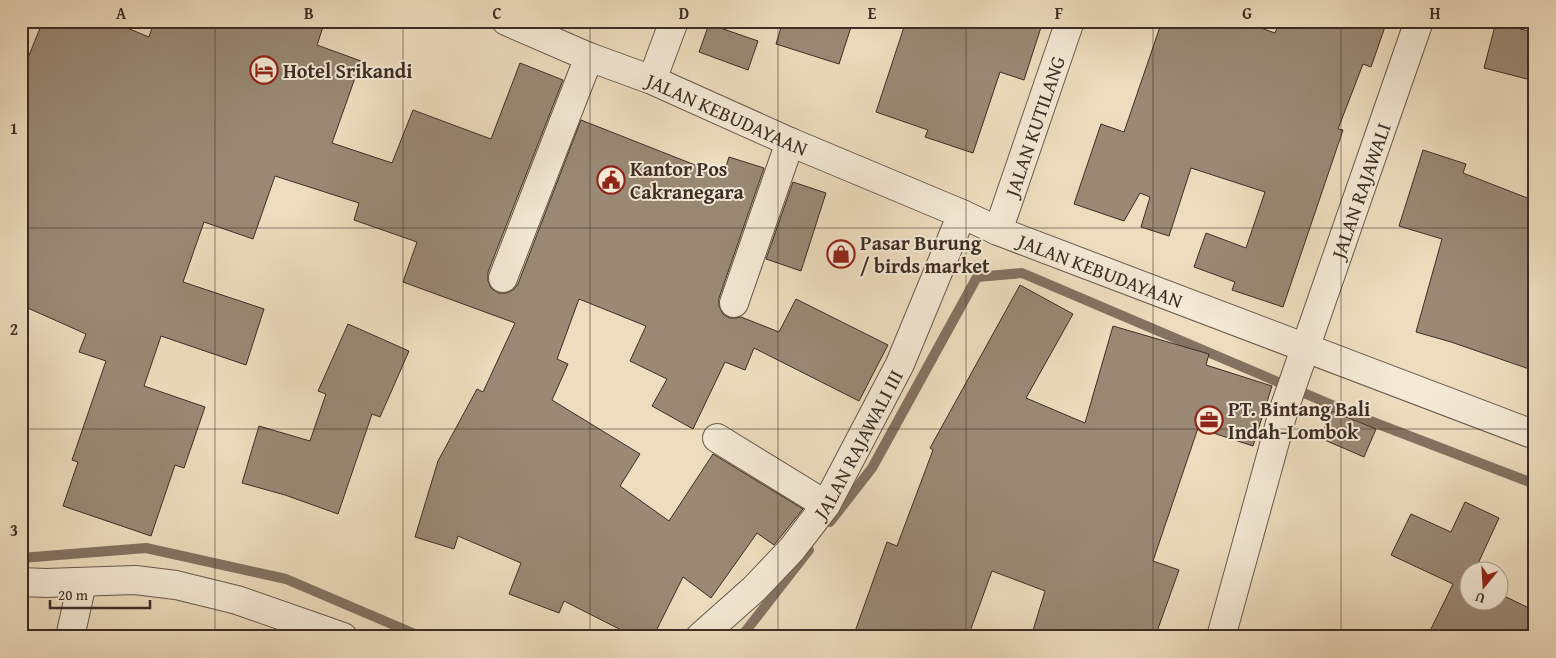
<svg xmlns="http://www.w3.org/2000/svg" width="1556" height="658" viewBox="0 0 1556 658" font-family="'Gentium Book Plus',serif">
<style>
.lines{fill:none;stroke-linecap:round;stroke-linejoin:round}
.stream{stroke:#837362;stroke-width:10}
.building{fill:#998975;stroke:#3d2d25}
.minor-casing{stroke:#69594b;stroke-width:30}
.minor{stroke:#f3e9d5;stroke-width:28}
.grid{fill:none;stroke:#3d2d25;stroke-width:1;stroke-opacity:0.55}
.labels{text-anchor:middle;dominant-baseline:central;stroke-width:4;stroke-linejoin:round;paint-order:stroke}
.poi-label{font-size:20px;font-weight:bold;fill:#3d2d25;stroke:#f3e9d5;text-anchor:start}
.street-label{font-size:20px;fill:#3d2d25;stroke:#f3e9d5}
.neatline{fill:none;stroke:#3d2d25;stroke-width:2}
.grid-label{font-size:16px;text-anchor:middle;font-weight:bold;fill:#3d2d25}
</style>
<rect width="100%" height="100%" fill="#edddbe"/>
<filter id="stains"><feTurbulence type="fractalNoise" baseFrequency=".004" numOctaves="4"/><feColorMatrix values="0 0 0 0 .2 0 0 0 0 .09 0 0 0 0 .02 0 0 0 .5 -.17"/></filter>
<radialGradient id="worn" r=".72"><stop offset=".6" stop-color="#630" stop-opacity="0"/><stop offset="1" stop-color="#630" stop-opacity=".3"/></radialGradient>
<g class="lines">
<!-- stream -->
<path class="stream" d="M830 522 872 468 977 277 1022 273 1365 419 1535 484
M21 558 146 548 286 579 422 637
M741 637 809 550"/>
</g>
<!-- building -->
<path class="building" d="M43 21H110L149 37 154 21H325L317 45 361 61 332 143 392 163 413 110 491 139 520 63 563 80 488 272V281L491 288 498 293H506L513 290 518 284 581 120 723 176 729 157 764 168 719 298V306L723 314 729 318H736L741 317 779 332 796 299 888 345 859 401 754 348 745 370 725 362 693 429 652 406 667 379 630 361 646 326 579 299 557 359 568 364 552 400 640 454 620 486 669 521 713 454 803 509 774 545 757 533 711 598 683 577 653 637H635L564 601 559 613 509 594 521 563 458 536 454 549 415 537 438 461 477 389 483 392 515 323 403 282 417 242 354 220 359 203 275 176 253 239 204 222 183 282 264 309 246 365 161 336 144 386 205 407 184 468 175 465 151 536 63 506 78 462 72 460 106 361 79 352 86 334 21 305V75Z
M783 21H853L839 64 776 44Z
M906 21H1043L1024 80 1000 72 973 153 925 137 928 130 876 112Z
M1162 21H1241L1275 33 1280 21H1387L1371 67 1363 64 1338 129 1343 130 1283 307 1232 290 1235 282 1194 267 1206 233 1246 248 1265 192 1191 168 1169 236 1141 227 1150 197 1140 193 1124 221 1074 204 1101 124 1124 132Z
M1496 22 1535 33V81L1484 68Z
M709 24 758 41 748 70 699 52Z
M1423 150 1466 164 1463 173 1535 201V371L1451 342 1416 332 1442 239 1399 226Z
M793 182 826 193 801 271 766 259Z
M1020 285 1073 314 1026 398 1085 423 1113 326 1209 354 1206 365 1272 386 1253 446 1198 428 1153 561 1179 570 1155 637H1031L1045 591 992 571 968 637H853L887 542 897 546 933 450 930 448Z
M348 324 409 351 380 417 372 414 338 514 285 495 242 483 259 426 310 441 326 394 318 391Z
M1332 411 1376 429 1364 457 1320 438Z
M1465 502 1499 518 1475 570H1468V600H1498V593L1535 611V637H1427L1453 584 1391 555 1411 514 1451 532Z"/>
<g class="lines">
<!-- minor casing -->
<g class="minor-casing">
<g id="minor">
<path id="s1" d="M506 21 589 57 652 80 790 142 962 214 998 231 1535 435"/>
<path d="M652 80 674 21"/>
<path id="s2" d="M998 231 1070 21"/>
<path d="M503 278 589 57"/>
<path d="M734 303 790 142"/>
<path d="M717 438 826 505"/>
<path d="M21 582 46 583 135 580 176 585 237 600 343 637"/>
<path d="M70 637 82 583"/>
<path id="s3" d="M700 637 754 589 792 549 826 505 900 364 962 214"/>
<path id="s4" d="M1221 637 1284 409 1419 21"/>
</g>
</g>
<!-- minor -->
<use href="#minor" class="minor"/>
</g>
<!-- grid -->
<path class="grid" d="M215 21V637M403 21V637M590 21V637M778 21V637M966 21V637M1153 21V637M1341 21V637M21 228H1535M21 429H1535"/>
<!-- icons -->
<defs>
<g id="hotel-ring" transform="scale(1.4375)"><circle r="9.5" fill="#f3e9d5" stroke="#8f2418" stroke-width="1.5"/><path d="M-6-4.5h1.5V1H6V5H4.5V3h-9V5H-6ZM-4 0a1.8 1.8 0 1 1 3.6 0ZM.5 0V-2.5h3Q6-2.5 6 0Z" fill="#8f2418"/></g>
<g id="civic-ring" transform="scale(1.4375)"><circle r="9.5" fill="#f3e9d5" stroke="#8f2418" stroke-width="1.5"/><path d="M-.6-6.5H3V-4.5H.6V-3L4-1V1h2V6H-6V1h2V-1L-.6-3ZM-1.2 2.5V6h2.4V2.5Z" fill="#8f2418"/></g>
<g id="shop-ring" transform="scale(1.4375)"><circle r="9.5" fill="#f3e9d5" stroke="#8f2418" stroke-width="1.5"/><path d="M-5-2.5h2.3a2.7 3.5 0 0 1 5.4 0H5L5.5 6h-11ZM-1.5-2.5h3a1.5 2.3 0 0 0-3 0Z" fill="#8f2418"/></g>
<g id="office-ring" transform="scale(1.4375)"><circle r="9.5" fill="#f3e9d5" stroke="#8f2418" stroke-width="1.5"/><path d="M-6-3h4V-5.5h4V-3h4V5H-6ZM-1-4.5V-3h2v-1.5ZM-6 0V1H6V0Z" fill="#8f2418"/></g>
</defs>
<g fill-rule="evenodd">
<use href="#hotel-ring" x="264" y="70"/>
<use href="#civic-ring" x="611" y="180"/>
<use href="#shop-ring" x="841" y="254"/>
<use href="#office-ring" x="1209" y="420"/>
</g>
<g class="labels">
<!-- poi labels -->
<g class="poi-label">
<text x="283" y="70">Hotel Srikandi</text>
<text x="630" y="168">Kantor Pos<tspan x="630" dy="23">Cakranegara</tspan></text>
<text x="860" y="242">Pasar Burung<tspan x="860" dy="23">/ birds market</tspan></text>
<text x="1228" y="408">PT. Bintang Bali<tspan x="1228" dy="23">Indah-Lombok</tspan></text>
</g>
<!-- street labels -->
<g class="street-label">
<text stroke="none"><textPath href="#s1" startOffset="240">JALAN KEBUDAYAAN</textPath></text>
<text stroke="none"><textPath href="#s2" startOffset="111">JALAN KUTILANG</textPath></text>
<text stroke="none"><textPath href="#s4" startOffset="468">JALAN RAJAWALI</textPath></text>
<text stroke="none"><textPath href="#s1" startOffset="645">JALAN KEBUDAYAAN</textPath></text>
<text stroke="none"><textPath href="#s3" startOffset="252">JALAN RAJAWALI III</textPath></text>
</g>
</g>
<!-- margin -->
<rect width="1556" height="658" fill="none" stroke="#edddbe" stroke-width="55"/>
<!-- north arrow -->
<g transform="translate(1484 586) rotate(198)"><circle r="24" fill="#f3e9d5" stroke="#aa9e8f"/>
<path d="M0-4L9 19L0 12L-9 19Z" fill="#8f2418"/>
<text y="-8" font-size="14" font-weight="bold" text-anchor="middle" fill="#3d2d25">U</text>
</g>
<!-- scale -->
<path d="M50 600v8h100v-8" fill="none" stroke="#3d2d25" stroke-width="2.5"/>
<text x="58" y="600" font-size="15" fill="#3d2d25" stroke="#f3e9d5" stroke-width="4" paint-order="stroke">20 m</text>
<rect x="28" y="28" width="1500" height="602" class="neatline"/>
<g class="grid-label">
<text x="121" y="19">A</text>
<text x="309" y="19">B</text>
<text x="497" y="19">C</text>
<text x="684" y="19">D</text>
<text x="872" y="19">E</text>
<text x="1059" y="19">F</text>
<text x="1247" y="19">G</text>
<text x="1435" y="19">H</text>
<text x="14" y="134">1</text>
<text x="14" y="335">2</text>
<text x="14" y="536">3</text>
</g>
<rect width="100%" height="100%" filter="url(#stains)"/>
<rect width="100%" height="100%" fill="url(#worn)"/>
</svg>
